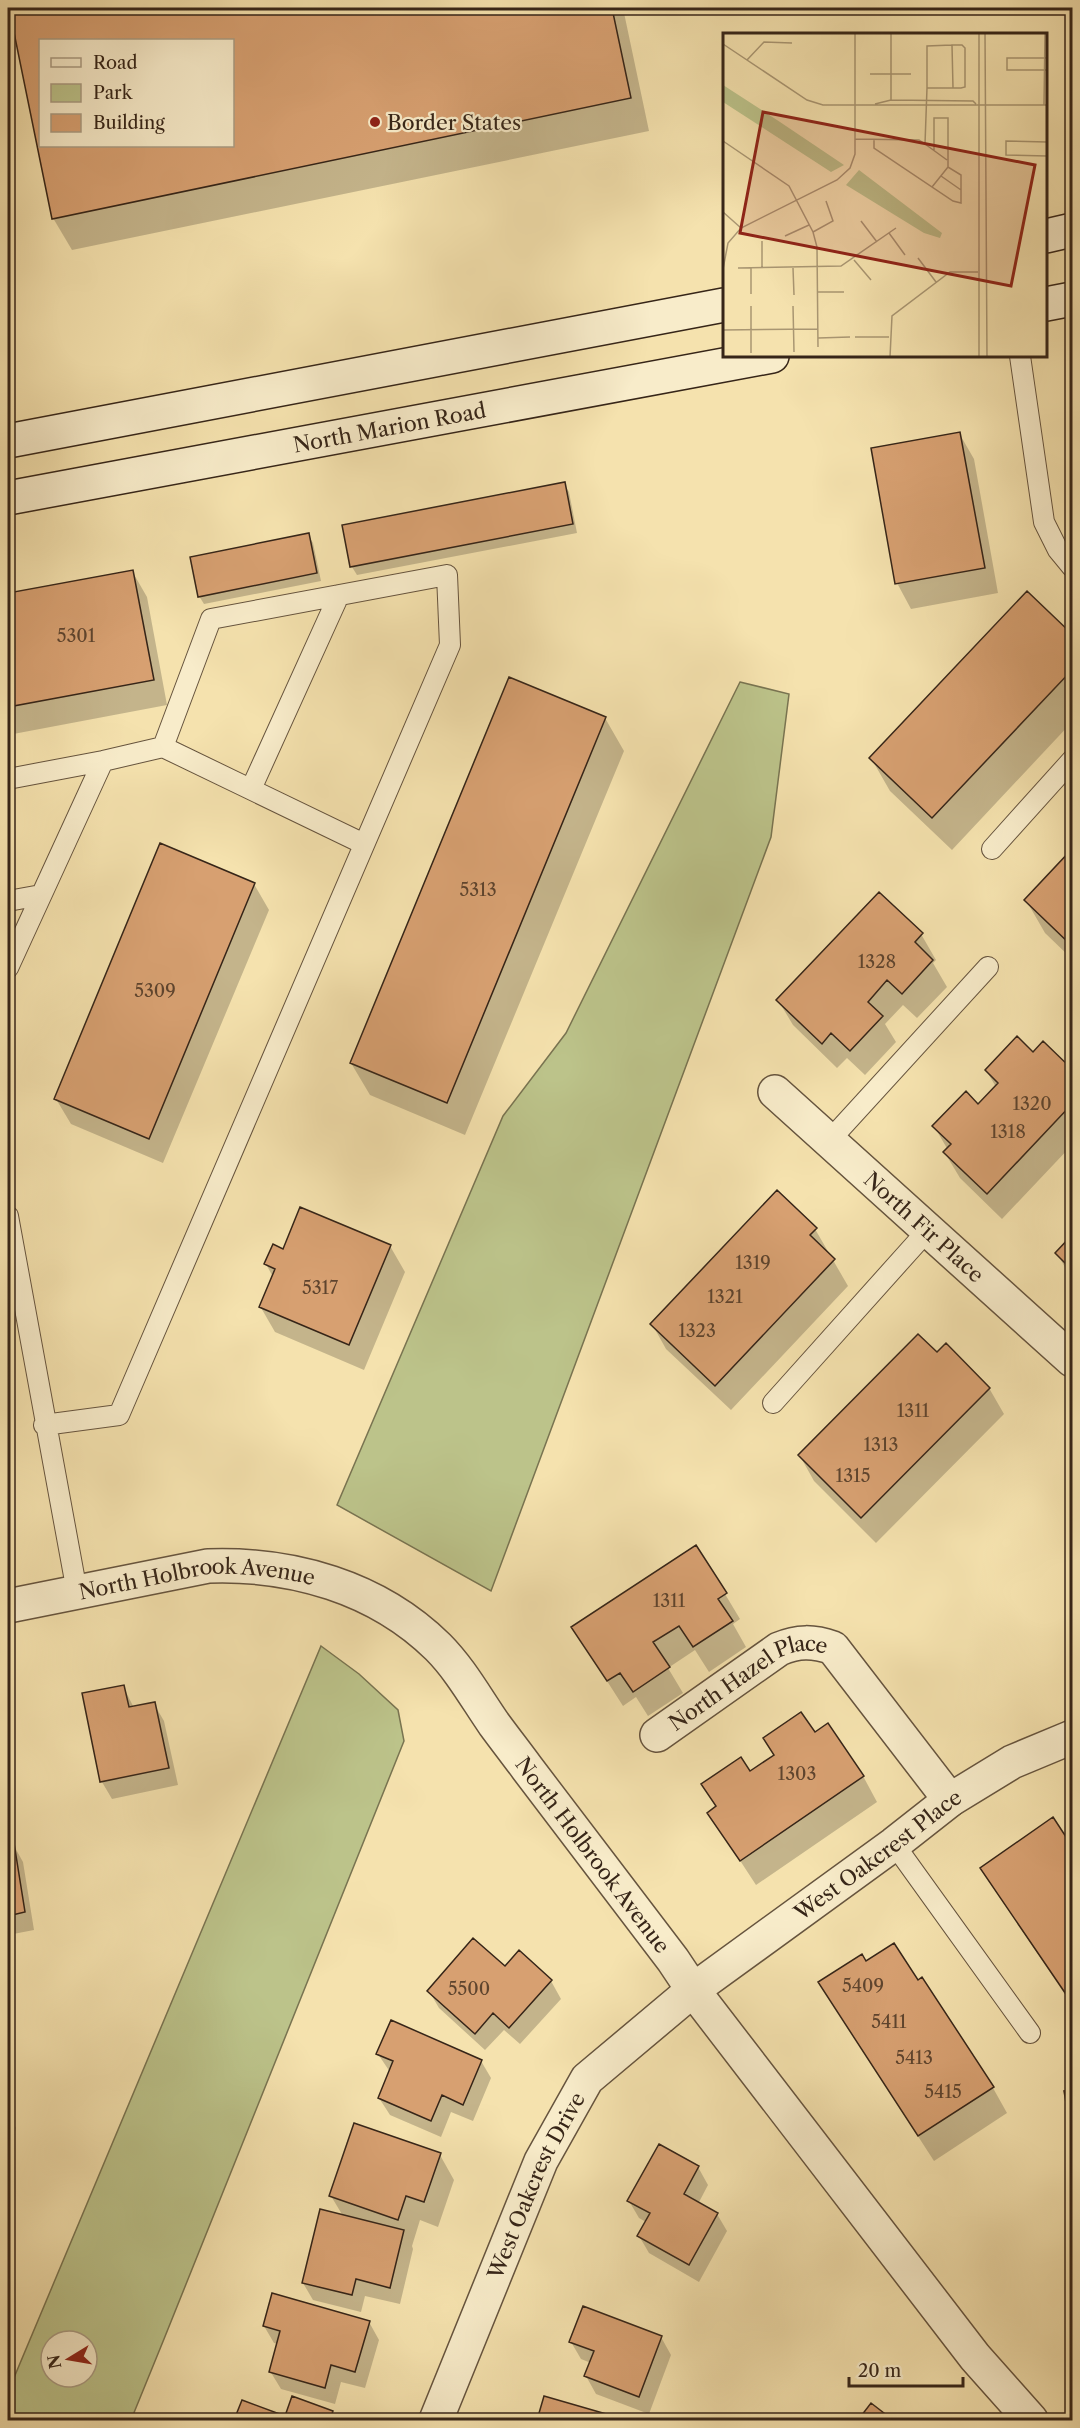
<svg xmlns="http://www.w3.org/2000/svg" width="1080" height="2428" viewBox="0 0 1080 2428" font-family="'Libre Caslon Text',serif">
<style>
.green{fill:#bcc38a;stroke:#797451;stroke-width:1.5;fill-rule:evenodd}
.shadow{fill:#0003;fill-rule:evenodd}
.building{fill:#d7a071;stroke:#362518;stroke-width:1.5;fill-rule:evenodd}
.lines{fill:none;stroke-linecap:round;stroke-linejoin:round}
.service-casing{stroke:#66543e;stroke-width:22}
.minor-casing{stroke:#66543e;stroke-width:36}
.secondary-casing{stroke:#362518;stroke-width:36}
.service{stroke:#f8ecca;stroke-width:20}
.minor{stroke:#f8ecca;stroke-width:33}
.secondary{stroke:#f8ecca;stroke-width:33}
.poi-dot{fill:#8f2418;stroke:#f8ecca;stroke-width:2}
.labels{text-anchor:middle;dominant-baseline:central;stroke-width:4.5;stroke-linejoin:round;paint-order:stroke}
.number-label{font-size:18px;fill:#5e442e}
.poi-label{font-size:21px;fill:#362518;stroke:#f8ecca;text-anchor:start}
.street-label{font-size:21px;fill:#362518;stroke:#f8ecca}
.inset-road{fill:none;stroke:#a99672;stroke-width:1.5}
.view{fill:#8f2418;fill-opacity:0.15;stroke:#8f2418;stroke-width:3}
.inset-edge{fill:none;stroke:#362518;stroke-width:3}
</style>
<rect width="100%" height="100%" fill="#f5e2ae"/>
<filter id="stains"><feTurbulence type="fractalNoise" baseFrequency=".00333" numOctaves="4"/><feColorMatrix values="0 0 0 0 .2 0 0 0 0 .09 0 0 0 0 .02 0 0 0 .5 -.17"/></filter>
<radialGradient id="worn" r=".72"><stop offset=".6" stop-color="#630" stop-opacity="0"/><stop offset="1" stop-color="#630" stop-opacity=".3"/></radialGradient>
<!-- green -->
<path class="green" d="M740 682 789 694 771 837 491 1591 337 1505 503 1116 566 1033Z
M321 1646 359 1674 398 1710 404 1741 164 2339 131 2420H8V2392ZM51 2341H87V2377H51Z"/>
<!-- shadow -->
<path class="shadow" d="M11 8H623L649 131 72 250 53 218ZM40 40H232V146H40Z
M959 433 974 459 998 593 911 609 897 583Z
M564 484 569 492 577 533 357 575 352 567 344 526Z
M308 535 313 543 321 581 204 604 199 596Z
M132 571 147 597 167 705 8 735V595Z
M1027 593 1072 636V722L952 850 890 791 871 758Z
M605 718 624 751 465 1135 370 1095 351 1063Z
M1072 851V959L1045 933 1026 900Z
M254 884 269 910 163 1163 71 1124 56 1099Z
M921 934 936 960 933 963 947 987 917 1018 903 1005 885 1024 896 1042 865 1075 847 1058 837 1068 793 1025 778 1000Z
M1043 1043 1072 1071V1145L1002 1219 960 1178 945 1153 948 1150 934 1126 978 1106 996 1087 986 1070 1033 1054Z
M301 1209 390 1246 405 1272 364 1370 275 1332 260 1306 273 1277 266 1264 284 1251Z
M815 1229 848 1286 731 1410 666 1349 652 1324Z
M1072 1237V1280L1057 1253Z
M989 1388 1004 1414 876 1543 814 1481 800 1456Z
M725 1594 740 1619 733 1624 746 1647 709 1672 695 1650 668 1668 683 1693 648 1716 636 1697 623 1706 573 1628Z
M123 1686 134 1708 154 1704 164 1721 178 1785 112 1799 102 1782 83 1694Z
M814 1734 863 1776 877 1802 756 1885 709 1813 716 1808 703 1785 750 1773 775 1756Z
M8 1790 11 1807 8 1808Z
M1053 1819 1072 1848V2005L997 1893 982 1868Z
M13 1844 23 1862 34 1930 8 1935V1845Z
M519 1952 551 1981 561 1999 520 2044 504 2030 485 2050 439 2008 429 1991 505 1968Z
M866 1963 993 2088 1007 2113 934 2161 835 2008Z
M378 2054 481 2061 491 2078 473 2121 451 2112 441 2137 390 2115 379 2098 390 2072Z
M1072 2091V2130L1066 2092Z
M8 2114 16 2128 8 2156Z
M440 2155 454 2180 438 2227 420 2220 412 2246 413 2249 400 2304 365 2296 361 2312 313 2300 303 2283 343 2216 331 2196Z
M698 2167 708 2185 698 2204 717 2214 727 2231 699 2282 649 2253 639 2236 646 2222 639 2218 629 2201Z
M369 2322 379 2340 365 2388 341 2382 335 2404 281 2389 270 2371 278 2344 274 2343 264 2326Z
M661 2337 671 2355 649 2414 596 2394 586 2376 591 2363 581 2359 571 2342Z
M545 2398 622 2420H539Z
M243 2402 285 2418 332 2413 337 2420H237Z"/>
<!-- building -->
<path class="building" d="M9 8H612L631 98 52 219ZM40 40H232V146H40Z
M960 432 985 568 895 584 871 448Z
M565 482 573 524 350 567 342 525Z
M309 533 317 573 198 597 190 557Z
M133 570 154 680 8 707V593Z
M1027 591 1072 634V670L932 818 869 758Z
M509 677 606 717 447 1103 350 1063Z
M160 843 255 883 149 1139 54 1099Z
M1072 849V946L1024 900Z
M879 892 923 933 915 942 933 960 902 994 887 980 868 1002 883 1016 850 1051 831 1033 822 1044 776 1000Z
M1017 1036 1033 1052 1043 1041 1072 1069V1104L987 1194 943 1152 951 1144 932 1126 966 1091 978 1104 998 1083 985 1070Z
M777 1190 817 1228 810 1235 835 1259 715 1386 650 1324Z
M300 1207 391 1245 349 1345 259 1307 275 1269 264 1264 273 1244 283 1249Z
M1072 1235V1270L1055 1253Z
M918 1334 937 1352 946 1343 990 1388 861 1518 798 1455Z
M696 1545 727 1593 718 1599 733 1621 693 1647 679 1626 653 1642 670 1667 633 1692 620 1673 607 1681 571 1627Z
M124 1685 129 1707 155 1702 169 1768 100 1782 82 1693Z
M801 1712 815 1732 828 1723 864 1776 740 1861 707 1813 716 1806 701 1784 741 1757 750 1771 774 1755 763 1738Z
M1053 1817 1072 1846V2003L980 1868Z
M14 1843 25 1912 8 1916V1844Z
M473 1938 505 1966 519 1950 552 1980 509 2028 493 2013 475 2034 427 1991Z
M894 1943 918 1980 922 1977 994 2087 918 2136 818 1982 862 1954 866 1961Z
M391 2020 482 2060 463 2105 442 2095 431 2121 378 2098 393 2061 376 2054Z
M1072 2090V2138L1064 2091Z
M354 2123 441 2153 424 2202 406 2196 398 2220 329 2196Z
M659 2144 699 2166 684 2194 718 2213 689 2265 637 2236 650 2213 627 2201Z
M320 2209 404 2230 390 2288 356 2279 352 2295 302 2283Z
M272 2293 370 2321 355 2372 331 2365 325 2388 269 2372 280 2331 263 2326Z
M583 2306 662 2336 639 2397 584 2376 594 2351 569 2342Z
M292 2396 333 2411 330 2420H234L242 2400 285 2416Z
M544 2396 627 2420H537Z
M871 2403 893 2420H858Z"/>
<g class="lines">
<!-- service casing -->
<g class="service-casing">
<path id="service" d="M1020 356 1044 522 1058 550 1072 567
M8 779 103 761 163 747
M251 789 339 595
M992 849 1072 760
M8 901 41 895
M8 968 103 761
M829 1141 988 967
M8 1216 77 1592
M773 1403 928 1230
M44 1425 119 1415 450 645 447 575 211 619 163 747 364 844
M894 1844 1030 2033"/>
</g>
<!-- minor casing -->
<g class="minor-casing">
<g id="minor">
<path id="s1" d="M775 1092 1072 1360"/>
<path id="s2" d="M8 1606 208 1566C292 1563 377 1587 438 1647 460 1669 476 1698 494 1724 505 1739 516 1753 527 1768 576 1832 624 1896 673 1960L693 1990 975 2357 1031 2420"/>
<path id="s3" d="M657 1735 779 1649C798 1641 813 1641 833 1648L950 1800"/>
<path id="s4" d="M436 2420 541 2161 587 2079 693 1990 894 1844 950 1800 1012 1762 1072 1737"/>
</g>
</g>
<!-- secondary casing -->
<g class="secondary-casing">
<g id="secondary">
<path d="M1046 236 1072 230"/>
<path d="M1046 304 1072 299"/>
<path d="M8 441 724 305"/>
<path id="s5" d="M8 498 772 356"/>
</g>
</g>
<!-- service -->
<use href="#service" class="service"/>
<!-- minor -->
<use href="#minor" class="minor"/>
<!-- secondary -->
<use href="#secondary" class="secondary"/>
</g>
<!-- markers -->
<circle class="poi-dot" cx="375" cy="122" r="6"/>
<g class="labels">
<!-- number labels -->
<g class="number-label">
<text x="76" y="636">5301</text>
<text x="478" y="890">5313</text>
<text x="877" y="962">1328</text>
<text x="155" y="991">5309</text>
<text x="1032" y="1104">1320</text>
<text x="1008" y="1132">1318</text>
<text x="753" y="1263">1319</text>
<text x="320" y="1288">5317</text>
<text x="725" y="1297">1321</text>
<text x="697" y="1331">1323</text>
<text x="913" y="1411">1311</text>
<text x="881" y="1445">1313</text>
<text x="853" y="1476">1315</text>
<text x="669" y="1601">1311</text>
<text x="797" y="1774">1303</text>
<text x="863" y="1986">5409</text>
<text x="469" y="1989">5500</text>
<text x="889" y="2022">5411</text>
<text x="914" y="2058">5413</text>
<text x="943" y="2092">5415</text>
</g>
<!-- poi labels -->
<g class="poi-label">
<text x="387" y="122">Border States</text>
</g>
<!-- street labels -->
<g class="street-label">
<text stroke="none"><textPath href="#s5" startOffset="388">North Marion Road</textPath></text>
<text stroke="none"><textPath href="#s1" startOffset="201">North Fir Place</textPath></text>
<text stroke="none"><textPath href="#s2" startOffset="192">North Holbrook Avenue</textPath></text>
<text stroke="none"><textPath href="#s3" startOffset="108">North Hazel Place</textPath></text>
<text stroke="none"><textPath href="#s2" startOffset="714">North Holbrook Avenue</textPath></text>
<text stroke="none"><textPath href="#s4" startOffset="741">West Oakcrest Place</textPath></text>
<text stroke="none"><textPath href="#s4" startOffset="255">West Oakcrest Drive</textPath></text>
</g>
</g>
<!-- overview -->
<g transform="translate(723 33)">
<rect width="324" height="324" fill="#f5e2ae"/>
<path d="M0 52 57 89 121 132 108 139 0 69ZM136 137 219 200 217 205 201 200 123 152Z" fill="#bcc38a"/>
<path class="inset-road" d="M168 0V67M262 0 264 324M0 11 84 67 100 72H324M324 25H284V37H324M24 27 41 9 69 10M147 41H188M204 55V13L229 12M152 71 168 67 250 68 253 71M321 72 322 0M132 106 196 107 202 111 204 55H238L242 54V15L239 12H229L230 55M151 106V115L230 168 238 170V142L225 134 209 154M0 108 66 153 90 199 94 214 95 314M324 109 283 108V122L324 123M202 111 224 127M211 117V85H225V134M218 143 238 157M0 179 18 195M138 188 154 209M90 199 110 188 103 168M166 200 182 222M62 203 86 192M195 225 213 249M131 227 148 247M15 235 118 233 173 195M39 235V208M70 235 71 262M0 236 5 210 18 195 114 147 127 135 132 121V0M95 259H121M28 261V235M28 273V320M70 273 71 319M0 297 95 296M132 304H166M95 305 127 304M167 324 169 283 227 239H255M256 324V0"/>
<path class="view" d="M40 79 312 132 288 253 17 200Z"/>
<rect width="324" height="324" class="inset-edge"/>
</g>
<!-- margin -->
<rect width="1080" height="2428" fill="none" stroke="#f5e2ae" stroke-width="30"/>
<rect x="9" y="9" width="1062" height="2410" fill="none" stroke="#362518" stroke-width="3"/>
<rect x="15" y="15" width="1050" height="2398" fill="none" stroke="#362518" stroke-width="1.5"/>
<!-- legend -->
<rect x="39" y="39" width="195" height="108" fill="#f8ecca" stroke="#aa9c83" stroke-width="1.5"/>
<rect x="51" y="58" width="30" height="9" fill="#f8ecca" stroke="#aa9c83" stroke-width="1.5"/>
<text x="93" y="69" font-size="18" fill="#362518">Road</text>
<rect x="51" y="84" width="30" height="18" fill="#bcc38a" stroke="#aa9c83" stroke-width="1.5"/>
<text x="93" y="99" font-size="18" fill="#362518">Park</text>
<rect x="51" y="114" width="30" height="18" fill="#d7a071" stroke="#aa9c83" stroke-width="1.5"/>
<text x="93" y="129" font-size="18" fill="#362518">Building</text>
<!-- north arrow -->
<g transform="translate(69 2359) rotate(259)"><circle r="28" fill="#f8ecca" stroke="#aa9c83" stroke-width="1.5"/>
<path d="M0-4.5L10 22L0 15L-10 22Z" fill="#8f2418"/>
<text y="-9" font-size="16" font-weight="bold" text-anchor="middle" fill="#362518">N</text>
</g>
<!-- scale -->
<path d="M849 2377v9h114v-9" fill="none" stroke="#362518" stroke-width="3"/>
<text x="858" y="2377" font-size="18" fill="#362518" stroke="#f8ecca" stroke-width="4.5" paint-order="stroke">20 m</text>
<rect width="100%" height="100%" filter="url(#stains)"/>
<rect width="100%" height="100%" fill="url(#worn)"/>
</svg>
